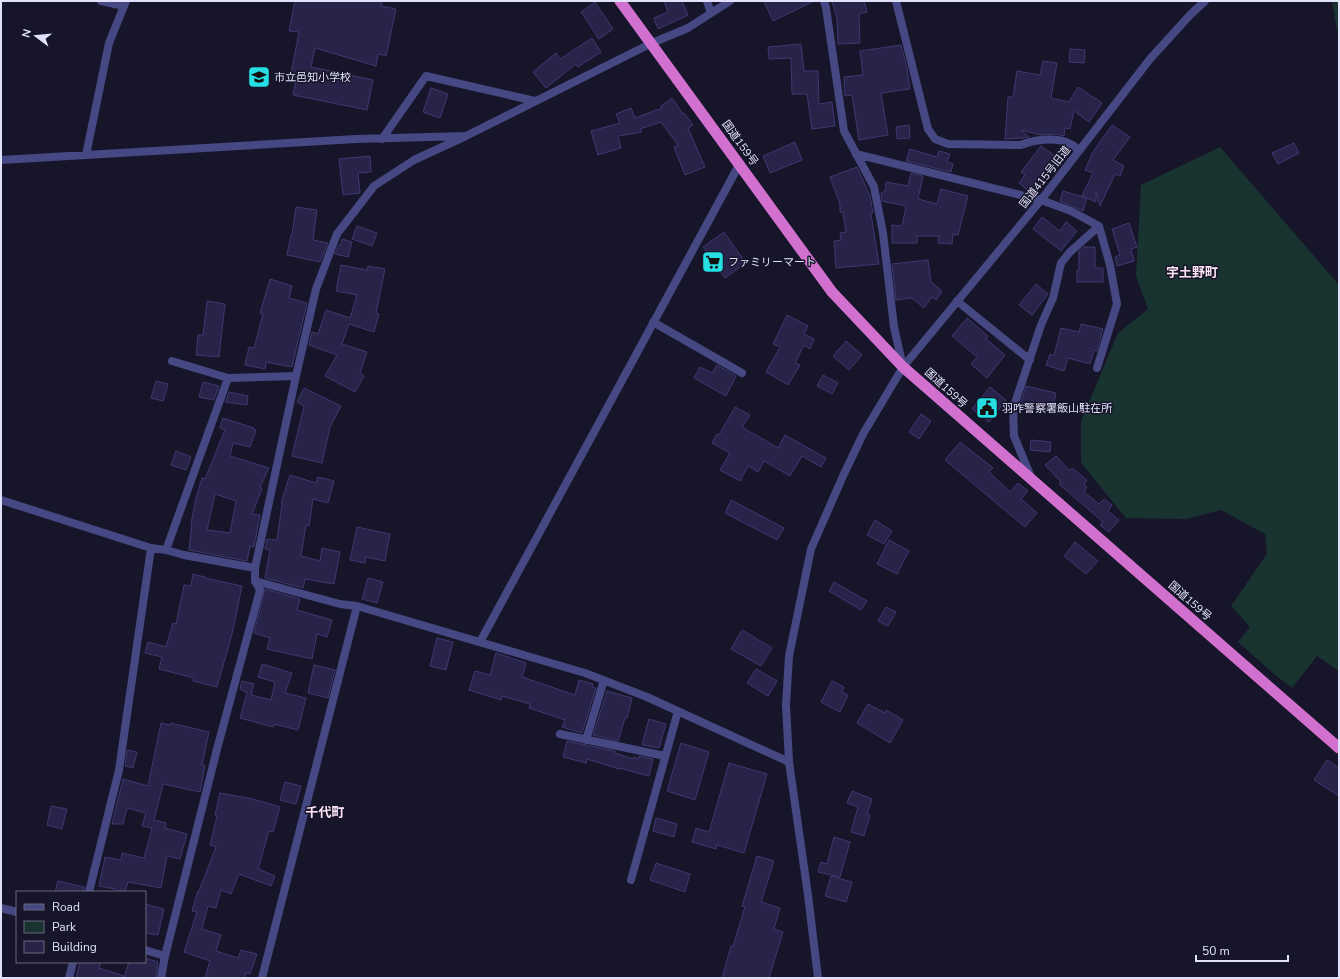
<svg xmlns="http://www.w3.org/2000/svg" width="1340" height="979" viewBox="0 0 1340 979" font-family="'Nunito Sans','Noto Sans JP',sans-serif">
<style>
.green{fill:#193330}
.building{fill:#282348;stroke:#3f3871;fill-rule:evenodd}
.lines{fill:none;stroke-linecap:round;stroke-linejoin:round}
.minor{stroke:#464883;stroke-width:8}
.tertiary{stroke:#464883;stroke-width:8}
.trunk{stroke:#d270d0;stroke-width:11}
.labels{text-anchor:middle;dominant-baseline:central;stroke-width:3;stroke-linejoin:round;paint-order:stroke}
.poi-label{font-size:11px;fill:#e2e1fb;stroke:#17152a;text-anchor:start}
.street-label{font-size:11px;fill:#e2e1fb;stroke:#17152a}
.quarter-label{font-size:13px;font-weight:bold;fill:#fbe3f4;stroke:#17152a}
</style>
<rect width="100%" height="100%" fill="#17152a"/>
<!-- green -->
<path class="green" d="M1332 1H1339V42Z
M1220 147 1339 285V671L1317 656 1292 688 1274 674 1238 642 1250 627 1231 606 1267 554 1265 534 1221 510 1186 519 1126 518 1081 463V421L1118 333 1148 309 1136 276 1141 185Z"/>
<!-- building -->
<path class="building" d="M295 1H382L381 6 396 9 386 56 378 54 376 66 315 48 311 67 373 80 367 110 293 95 296 80 290 79 299 32 289 31Z
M664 1H682L688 15 658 29 654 18 668 12Z
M764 1H814L773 21Z
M832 1H864L867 12 859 14 860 43 838 44 837 19Z
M595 2 613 29 599 39 581 12Z
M592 38 601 52 578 67 576 64 546 88 533 72 556 53 560 59Z
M801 44 804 71H818L819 104 832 102 835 126 812 129 807 94H792L791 58 769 59 768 47Z
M901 45 907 68 910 89 881 93 888 135 859 140 852 95 845 96 844 77 863 75 860 51Z
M1070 49 1085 50 1084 63 1069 62Z
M1043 61 1057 63 1051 98 1069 102 1078 87 1102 103 1089 122 1074 111 1070 129 1065 128 1064 136 1056 134 1041 135 1021 130 1029 137 1023 138 1005 139 1008 97H1013L1017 71 1040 75Z
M431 88 448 94 440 118 423 112Z
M672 98 683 114 684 113 693 125 688 128 705 167 685 175 674 147 678 145 661 122 640 129 642 132 618 136 621 148 598 155 591 131 620 123 616 114 631 108 635 118 662 108 661 106Z
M909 125 910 138 897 139 896 127Z
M1112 125 1130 137 1113 160 1124 166 1120 176 1115 174 1100 206 1096 191V202L1082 196 1093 173 1085 170 1093 152Z
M795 142 802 160 770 173 763 156Z
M1294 143 1299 153 1278 164 1272 153Z
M1041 146 1059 159 1034 193 1030 192 1019 183 1025 175 1021 172Z
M910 149 937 157 939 151 950 154 947 162 953 164 951 172 906 161Z
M370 156 371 172 358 173 360 193 343 195 339 159Z
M857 167 870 196 873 213 871 214 879 264 836 268 834 241 841 240 840 233 846 232 843 212H840V204L830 177Z
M911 173 923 176 918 199 937 204 941 189 968 196 958 235 953 234 952 244 938 243 939 236H917V243H892V225L902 226 906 206 882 201 881 193 885 191 886 182 908 186Z
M1063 191 1087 198 1083 211 1060 201Z
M296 207 317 210 313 240 328 243 320 262 287 255 291 235H292Z
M1042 217 1060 231 1066 222 1077 231 1061 251 1033 229Z
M1129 223 1137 247 1131 249 1134 261 1117 266 1115 257 1120 255 1112 229Z
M357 226 377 233 372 246 352 239Z
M724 232 746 263 725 278 703 247Z
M342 239 352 242 348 257 335 254 339 245H341Z
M1084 247H1095V268H1103V282H1077V270H1079V251Z
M928 260 931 282 942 291 936 300 932 297 924 308 912 298 896 300 892 264Z
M341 265 367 270 368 266 385 269 376 313 379 314 374 332 349 324 342 344 367 352 360 373 364 376 355 392 325 376 337 355 309 345 312 332 318 334 326 310 350 318 357 295 336 291Z
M270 279 292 286 289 298 307 303 292 367 266 362 265 369 245 365 249 347 254 348 263 314 260 313Z
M1036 284 1048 294 1032 315 1019 305Z
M207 301 225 304 219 357 196 355 198 335H203Z
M787 315 808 326 804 334 814 339 810 349 804 345 795 363 800 365 788 385 766 372 780 347 773 344Z
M967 318 988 336 986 339 1005 355 987 378 971 364 977 357 952 336Z
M1081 324 1103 329 1097 351 1094 350 1090 364 1068 358 1064 371 1046 365 1050 354 1054 356 1061 328 1079 332Z
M846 341 862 355 849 370 833 356Z
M717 365 736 376 726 396 694 378 700 367 712 373Z
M823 375 838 383 832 394 817 386Z
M156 381 168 384 163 401 151 398Z
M203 382 219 386 214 400 199 397Z
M1026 386 1056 393 1052 411 1021 403Z
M990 387 1006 400 989 422 972 409Z
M304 388 341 406 330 427 322 463 292 456 304 406 297 402Z
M229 392 248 396 247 405 225 402Z
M735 407 750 415 742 427 778 448 785 435 826 458 821 467 802 456 790 476 764 461 758 472 748 466 740 481 720 470 730 453 712 443 717 434 719 435Z
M921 414 931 421 919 439 909 432Z
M223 418 254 428 253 429 256 430 250 447 233 443 230 456 269 468 260 487 262 488 252 514 260 515 254 547 250 546 247 561 189 550 192 523H191L196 498 202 478 205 479 225 430 220 428ZM215 494 236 501 230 533 207 530Z
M1031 440 1051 442 1050 452 1030 450Z
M960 442 993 468 989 472 1010 492 1018 483 1028 491 1021 499 1037 513 1025 527 945 460Z
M176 451 191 457 186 470 171 465Z
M1056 456 1070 471 1072 468 1087 480 1084 485 1087 487 1084 492 1099 504 1104 499 1112 505 1108 511 1119 520 1109 532 1100 525 1103 522 1059 484 1061 482 1045 465Z
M290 475 316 483 318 477 334 481 328 503 313 499 309 526 306 525 301 556 320 561 322 548 340 552 334 584 305 579 303 588 265 578 270 550 265 549 267 539 277 540 282 504 281 503Z
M731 500 784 528 777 540 725 513Z
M875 520 892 531 884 544 867 535Z
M357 527 390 534 385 561 366 557 365 563 350 560Z
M889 540 909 551 897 574 877 564Z
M1075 542 1098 561 1086 574 1064 556Z
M193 574 205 577V578L242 586 232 634 217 687 193 681 194 678 159 669 162 657 145 653 148 642 166 647 173 623 176 624 184 585 191 586Z
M368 578 383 582 377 603 362 599Z
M834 582 867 601 861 610 829 591Z
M265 589 300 599 297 610 332 620 327 637 317 634 312 659 267 649 270 638 254 633Z
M886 607 896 612 888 626 878 621Z
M742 630 772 648 761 666 731 649Z
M437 638 453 642 446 670 430 666Z
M496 653 526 663 522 677 575 695 579 680 593 684 592 687 596 688 582 733 562 727 565 720 529 708 530 704 502 696 501 700 469 690 475 671 490 675Z
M262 664 292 673 285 693 306 698 298 730 274 724 273 727 240 718 247 693 240 689 242 681 254 684 251 695 271 700 275 682 258 677Z
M314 665 335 670 328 698 308 693Z
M756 669 777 681 768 696 747 683Z
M832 681 844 687 842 692 848 695 840 712 821 702Z
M607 691 632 698 627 718H625L618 741 593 735Z
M868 704 885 713 886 710 903 720 890 743 857 723Z
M649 719 666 724 659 748 642 745Z
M161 723 170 725 171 723 209 732 202 765 205 766 200 792 163 784 154 820 166 823 165 828 187 834 180 859 167 856 161 888 128 882 125 892H114L115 889 99 886 105 857 121 860 122 853 144 858 152 828 142 826 146 813 127 808 123 824H112L123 779 148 786Z
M567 741 615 751V753L633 759 634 757 638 759 639 756 653 759 649 776 619 768V769L587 759 586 763 563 757Z
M681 743 709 752 695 800 667 791Z
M127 750 137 752 133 768 125 766Z
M1327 760 1339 768V796L1314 780Z
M729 763 767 774 744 853 717 845 716 849 692 842 696 828 709 832Z
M285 782 301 786 296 804 280 800Z
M852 791 872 799 867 814 870 815 864 836 851 832 858 807 847 803Z
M220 793 253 799 280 807 273 832 269 831 258 869 275 876 271 886 239 874 231 894 221 890 216 908 208 906 202 929 221 935 216 951 238 958 241 950 257 954 250 974 246 973 245 978H205L210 961 184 952 197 912 192 911 198 891H199L216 847 210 845 217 816 215 815Z
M51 806 67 809 62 829 47 825Z
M656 818 677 824 674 837 653 831Z
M834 837 850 842 840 877 818 872 821 862 827 864Z
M757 856 774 861 761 902 780 908 774 929 783 932 769 978H722L731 946H733L745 907 742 906Z
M656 863 690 874 685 892 650 880Z
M831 876 852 882 846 902 825 896Z
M58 881 84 887V892H55Z
M145 904 164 909 158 935 145 933Z
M145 958 158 962 156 978H76L80 962H101L99 968 124 976V978L129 962H145Z"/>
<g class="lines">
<!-- minor -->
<path class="minor" d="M101 1 124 6
M707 1 711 13
M824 1 826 8 844 131 874 187 883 233 894 327 903 367
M896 1 928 129 935 139 948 144 1021 145C1033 140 1054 137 1066 142 1071 144 1075 147 1080 150
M382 139 426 76 535 101
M856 154 1041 200 1071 211 1099 226 1110 265 1117 304 1097 368
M86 155 109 43 126 1
M1 160 356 139 466 136 652 43 688 28 730 1
M957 301 1030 360
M653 322 742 373
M172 361 228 378 296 376
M1031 477 1014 436 1013 409 1041 325 1053 298 1061 263 1070 252 1099 226
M1 500 151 548
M166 550 228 378
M255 581 340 604 357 606 585 673 647 697 789 762
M480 642 739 165
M560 734 665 756
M586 740 604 680
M631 880 678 711
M89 892 119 770 151 548 166 550 184 555 255 568
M1 908 17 912
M145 950 165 956
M69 978 73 962
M161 978 165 956 217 749 260 590 255 581V568L296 376 316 289 337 234 374 186 414 160 466 136
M262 978 357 606"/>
<!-- tertiary -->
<path class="tertiary" d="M818 978 808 895 789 762 786 705 789 656 811 549 843 476 863 434 903 367 1041 200 1150 59 1190 15 1205 1"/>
<!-- trunk -->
<path class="trunk" d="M620 1 832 292 903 367 1339 748"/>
</g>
<!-- icons -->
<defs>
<g id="school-square" transform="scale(1.15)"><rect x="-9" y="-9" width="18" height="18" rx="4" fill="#25dfe3" stroke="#17152a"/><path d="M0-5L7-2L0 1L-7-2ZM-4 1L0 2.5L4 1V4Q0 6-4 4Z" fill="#111"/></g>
<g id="supermarket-square" transform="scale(1.15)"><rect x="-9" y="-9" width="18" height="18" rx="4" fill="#25dfe3" stroke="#17152a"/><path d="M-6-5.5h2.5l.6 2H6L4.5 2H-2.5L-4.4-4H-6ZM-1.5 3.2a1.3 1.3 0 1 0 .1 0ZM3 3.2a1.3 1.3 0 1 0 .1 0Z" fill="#111"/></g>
<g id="civic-square" transform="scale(1.15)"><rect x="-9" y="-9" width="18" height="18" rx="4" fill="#25dfe3" stroke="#17152a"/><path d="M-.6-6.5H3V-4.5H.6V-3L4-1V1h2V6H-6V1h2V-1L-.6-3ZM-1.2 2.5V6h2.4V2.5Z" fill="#111"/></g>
</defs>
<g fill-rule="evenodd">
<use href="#school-square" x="259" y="77"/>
<use href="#supermarket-square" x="713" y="262"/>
<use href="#civic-square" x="987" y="408"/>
</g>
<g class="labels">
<!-- poi labels -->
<g class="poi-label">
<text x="274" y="77">市立邑知小学校</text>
<text x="728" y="262">ファミリーマート</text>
<text x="1002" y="408">羽咋警察署飯山駐在所</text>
</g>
<!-- street labels -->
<g class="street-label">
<text transform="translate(740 143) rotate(54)">国道159号</text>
<text transform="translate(1045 177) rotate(-52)">国道415号旧道</text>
<text transform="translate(946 388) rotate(42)">国道159号</text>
<text transform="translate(1190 601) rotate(41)">国道159号</text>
</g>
<!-- quarter labels -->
<g class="quarter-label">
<text x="1192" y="273">宇土野町</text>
<text x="325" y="813">千代町</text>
</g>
</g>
<!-- border -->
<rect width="1340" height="979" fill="none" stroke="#e2e1fb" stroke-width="4"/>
<!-- legend -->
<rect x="16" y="891" width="130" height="72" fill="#17152a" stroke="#68677e"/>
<rect x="24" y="904" width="20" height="6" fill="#464883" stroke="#68677e"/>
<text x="52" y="911" font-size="12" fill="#e2e1fb">Road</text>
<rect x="24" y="921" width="20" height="12" fill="#193330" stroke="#68677e"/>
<text x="52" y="931" font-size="12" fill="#e2e1fb">Park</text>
<rect x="24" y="941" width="20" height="12" fill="#282348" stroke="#68677e"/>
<text x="52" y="951" font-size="12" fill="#e2e1fb">Building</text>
<!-- north arrow -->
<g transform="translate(36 36) rotate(286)" stroke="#17152a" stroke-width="3" paint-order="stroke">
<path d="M0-3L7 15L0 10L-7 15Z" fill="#e2e1fb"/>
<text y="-6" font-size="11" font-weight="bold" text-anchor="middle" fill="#e2e1fb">N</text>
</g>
<!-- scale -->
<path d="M1196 955v6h92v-6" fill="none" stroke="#e2e1fb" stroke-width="2"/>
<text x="1202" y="955" font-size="12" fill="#e2e1fb" stroke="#17152a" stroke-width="3" paint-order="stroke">50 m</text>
</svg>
